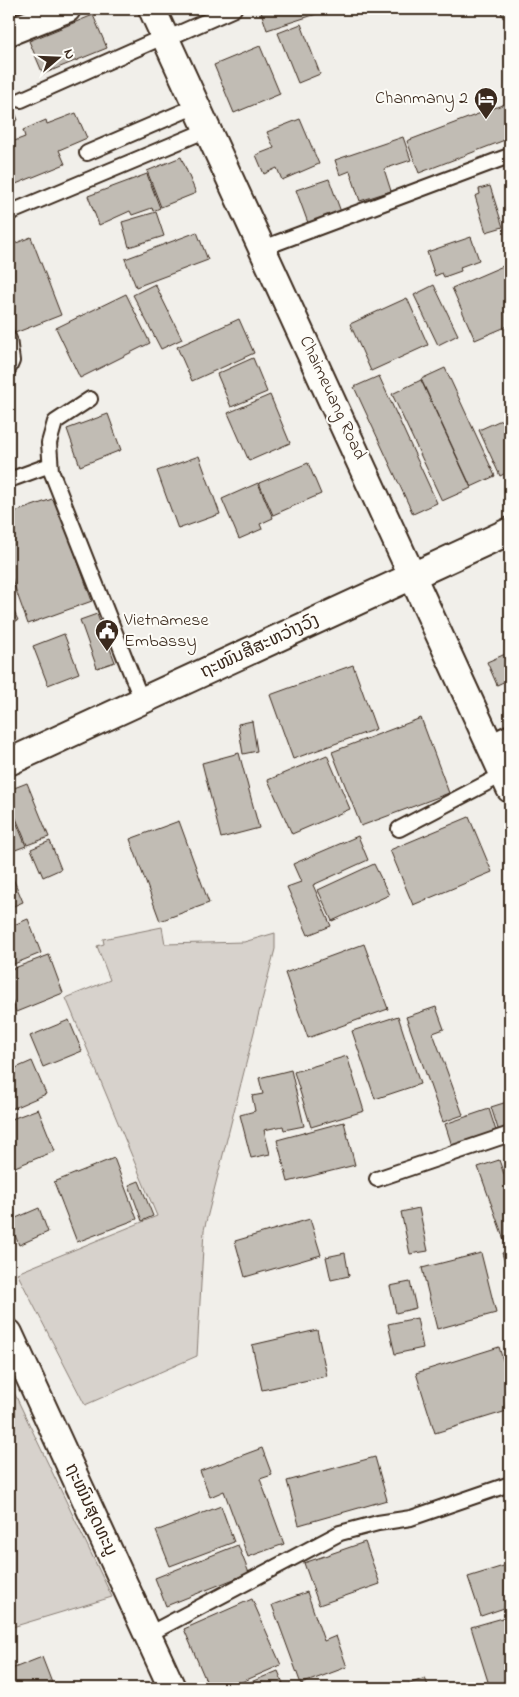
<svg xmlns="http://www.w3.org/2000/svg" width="519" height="1697" viewBox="0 0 519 1697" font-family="'Indie Flower','Noto Sans Lao',sans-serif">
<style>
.green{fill:#d7d2cc;stroke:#897e75}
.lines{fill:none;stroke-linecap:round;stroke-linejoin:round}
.stream{stroke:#80746b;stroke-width:8}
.building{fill:#c1bcb4;stroke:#3b2a1e}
.service-casing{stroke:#3b2a1e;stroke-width:18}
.minor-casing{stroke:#3b2a1e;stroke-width:30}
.service{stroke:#fdfcf7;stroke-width:14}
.minor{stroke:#fdfcf7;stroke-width:26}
.labels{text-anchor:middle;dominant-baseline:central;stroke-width:4;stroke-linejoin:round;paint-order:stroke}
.poi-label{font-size:18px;fill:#3b2a1e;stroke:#fdfcf7;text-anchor:end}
.street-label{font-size:18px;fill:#3b2a1e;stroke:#fdfcf7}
</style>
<rect width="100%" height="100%" fill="#f1efea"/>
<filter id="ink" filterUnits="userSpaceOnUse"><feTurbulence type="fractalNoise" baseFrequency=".02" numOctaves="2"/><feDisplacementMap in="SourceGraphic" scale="10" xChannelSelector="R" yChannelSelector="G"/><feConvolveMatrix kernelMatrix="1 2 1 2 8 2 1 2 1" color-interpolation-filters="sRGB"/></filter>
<g filter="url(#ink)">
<!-- green -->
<path class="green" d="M162 927 165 944 244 942 275 933V949L204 1230 197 1356 85 1405 17 1273 157 1216 66 998 110 980 97 946 104 944 103 939Z
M9 1382 112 1597 9 1628Z"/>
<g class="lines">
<!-- stream -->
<path class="stream" d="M9 18 21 14"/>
</g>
<!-- building -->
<path class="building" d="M260 9H332L267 30Z
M500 9H510V15L503 18Z
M93 15 107 48 43 74 29 41Z
M301 24 320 74 298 83 278 33Z
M260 46 280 94 234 113 214 65Z
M9 97 18 120 9 124Z
M510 102V138L419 173 407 141Z
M76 113 87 138 59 150 65 164 11 186 9 180V143L25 137 23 130 46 120 47 124Z
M300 119 319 164 282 180 277 168 264 174 256 155 274 148 267 132Z
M403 137 411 160 384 169 391 191 360 201 350 171 340 175 335 160Z
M181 157 196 193 161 207 147 171Z
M147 174 160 208 153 211 152 208 132 215 130 211 99 225 88 196Z
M329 179 341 212 308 223 296 190Z
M490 186 503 227 486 232 475 196 480 194 479 189Z
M156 212 164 236 129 247 122 222Z
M197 232 208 260 136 287 125 259Z
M31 237 61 315 15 333 9 318V246Z
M471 237 479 260 460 267 461 271 444 277 442 273 435 276 427 252Z
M510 263V331L508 326 475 340 452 288Z
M155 284 182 339 161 349 133 295Z
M434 285 458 335 438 345 414 295Z
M126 294 150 343 80 378 56 328Z
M407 298 428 345 371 371 350 324Z
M239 319 254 353 192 381 177 347Z
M253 358 267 392 231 407 217 374Z
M445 368 495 476 471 487 421 379Z
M379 376 437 503 413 514 354 387Z
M421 380 471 488 442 501 392 394Z
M270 395 290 443 249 461 228 413Z
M108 414 121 450 80 466 67 429Z
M510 416V471L500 476 479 430Z
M199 456 220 514 178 529 157 471Z
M308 463 321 494 273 515 259 483Z
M258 483 273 518 260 524 262 529 239 539 222 499Z
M55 498 92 601 28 624 9 571V514Z
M9 602 18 620 9 625Z
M97 614 115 662 97 668 80 620Z
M64 634 79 673 48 685 33 646Z
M510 652V679L497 685 487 662Z
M353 665 376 729 293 759 270 695Z
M421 718 449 793 361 826 332 752Z
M252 721 257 751 243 754 238 724Z
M239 753 259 828 221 838 202 763Z
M327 755 350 809 292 834 268 780Z
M27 783 49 837 27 845 9 801V790Z
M9 804 26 846 10 852 9 848Z
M469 817 492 872 413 905 390 850Z
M179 821 209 903 160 921 130 839Z
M358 836 368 860 313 885 331 926 308 935 287 887 301 882 293 864Z
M50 841 61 869 43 877 31 849Z
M374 864 389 895 332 921 318 890Z
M9 869 23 902 9 908Z
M28 919 41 953 9 966V927Z
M364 944 388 1009 308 1038 285 973Z
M49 955 63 993 16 1012 9 992V970Z
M436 1007 444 1029 433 1033 463 1115 443 1122 406 1017Z
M398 1016 420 1084 375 1099 352 1031Z
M69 1020 82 1051 43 1067 30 1036Z
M347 1056 364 1111 311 1127 294 1072Z
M32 1061 46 1094 9 1110V1071Z
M291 1070 304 1126 284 1130 283 1126 264 1130 270 1154 251 1158 240 1115 255 1111 252 1096 263 1094 259 1078Z
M510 1101V1128L499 1132 491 1107Z
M38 1109 55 1151 10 1169 9 1120Z
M489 1109 497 1134 453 1149 445 1124Z
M344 1122 355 1165 288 1182 277 1140Z
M114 1158 137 1219 77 1242 54 1182Z
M499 1160 510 1191V1246L507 1248 478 1167Z
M139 1181 153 1216 142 1221 129 1185Z
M39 1208 48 1232 19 1245 9 1221Z
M419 1208 428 1251 410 1254 401 1212Z
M310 1219 321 1255 245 1277 235 1241Z
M510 1251V1278L502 1253Z
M345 1253 349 1276 331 1280 326 1257Z
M481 1253 496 1313 437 1329 422 1268Z
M410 1282 416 1308 396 1313 390 1286Z
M417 1318 423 1348 395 1354 388 1324Z
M317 1330 327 1376 262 1390 252 1345Z
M499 1347 510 1383V1410L435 1433 416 1373Z
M262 1448 272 1475 260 1479 284 1544 248 1557 224 1491 210 1497 200 1471Z
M375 1457 387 1500 299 1525 287 1481Z
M221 1506 234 1542 170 1566 156 1531Z
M365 1542 380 1584 319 1605 304 1563Z
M238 1545 249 1573 166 1606 155 1578Z
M510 1564V1606L481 1616 468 1577Z
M307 1592 324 1641 336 1636 347 1667 301 1684 272 1605Z
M252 1599 281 1665 228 1688H209L184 1629Z
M510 1616V1688H490L471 1627Z
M42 1657 54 1688H9V1670Z
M278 1671 285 1688H236Z
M425 1678 429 1688H399Z
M369 1682 372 1688H353Z"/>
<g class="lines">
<!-- service casing -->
<g class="service-casing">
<path id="service" d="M166 39 234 9
M21 100 165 36
M87 153 196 106
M9 213 207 130
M263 248 509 156 510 160
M9 339 12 361 9 368
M90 399 55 422 49 443 51 471 142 701
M9 480 50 465
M489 742 510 732
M399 829 504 774
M377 1179 510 1134
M147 1635 340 1533 378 1523 411 1518 510 1484"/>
</g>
<!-- minor casing -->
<g class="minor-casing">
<path id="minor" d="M152 9 510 789
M9 32 67 9
M9 762 510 531
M9 1333 172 1688"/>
</g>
<!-- service -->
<use href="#service" class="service"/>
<!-- minor -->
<use href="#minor" class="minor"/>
</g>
</g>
<!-- icons -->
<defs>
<g id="hotel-pin" transform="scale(1.25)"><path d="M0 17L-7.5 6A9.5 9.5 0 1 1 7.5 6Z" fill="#3b2a1e" stroke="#fdfcf7"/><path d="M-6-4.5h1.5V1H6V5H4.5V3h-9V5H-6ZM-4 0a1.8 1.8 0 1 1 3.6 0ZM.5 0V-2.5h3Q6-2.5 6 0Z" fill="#fff"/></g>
<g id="civic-pin" transform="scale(1.25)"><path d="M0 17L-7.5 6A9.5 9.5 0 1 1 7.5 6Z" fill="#3b2a1e" stroke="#fdfcf7"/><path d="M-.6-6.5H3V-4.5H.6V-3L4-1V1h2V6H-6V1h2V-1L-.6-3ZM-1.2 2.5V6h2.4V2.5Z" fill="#fff"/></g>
</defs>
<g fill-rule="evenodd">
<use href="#hotel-pin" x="486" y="99"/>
<use href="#civic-pin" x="107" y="631"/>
</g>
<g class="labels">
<!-- poi labels -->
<g class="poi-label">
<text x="468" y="99">Chanmany 2</text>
<text x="124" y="621" text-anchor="start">Vietnamese<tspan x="124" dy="21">Embassy</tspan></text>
</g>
<!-- street labels -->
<g class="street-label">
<text transform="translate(332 398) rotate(65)">Chaimeuang Road</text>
<text transform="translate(260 647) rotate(-25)">ຖະໜົນສີສະຫວ່າງວົງ</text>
<text transform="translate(90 1510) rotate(65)">ຖະໜົນສຸດທະນູ</text>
</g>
</g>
<!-- margin -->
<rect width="519" height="1697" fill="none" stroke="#fdfcf7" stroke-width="30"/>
<rect x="15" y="15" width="489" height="1667" fill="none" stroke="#3b2a1e" stroke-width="2" filter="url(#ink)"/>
<!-- north arrow -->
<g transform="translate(58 58) rotate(71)" stroke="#fdfcf7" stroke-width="4" paint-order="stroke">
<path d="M0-4L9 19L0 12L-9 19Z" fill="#3b2a1e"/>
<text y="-8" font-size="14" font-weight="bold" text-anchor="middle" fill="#3b2a1e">N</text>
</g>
</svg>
